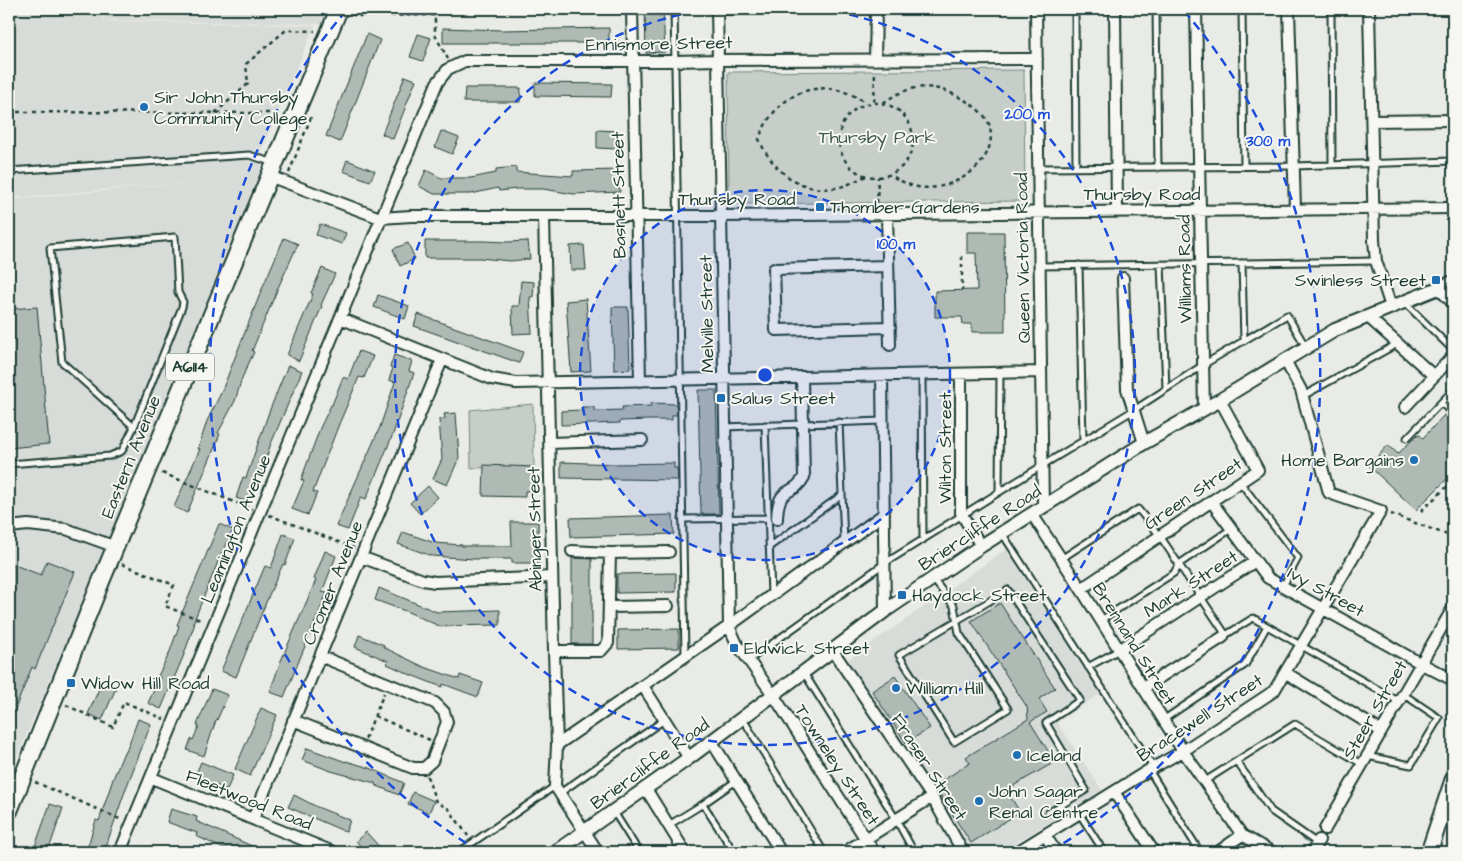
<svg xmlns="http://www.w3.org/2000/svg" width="1462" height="861" viewBox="0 0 1462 861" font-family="'Architects Daughter',sans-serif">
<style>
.built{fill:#d8dcd8}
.green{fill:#c7cec9;stroke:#73867e}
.building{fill:#b0bab5;stroke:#1f3d34}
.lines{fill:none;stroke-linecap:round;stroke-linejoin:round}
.service-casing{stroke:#1f3d34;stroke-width:9}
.minor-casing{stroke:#1f3d34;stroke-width:14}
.tertiary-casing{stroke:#1f3d34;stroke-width:16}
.primary-casing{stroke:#1f3d34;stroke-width:19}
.trunk-casing{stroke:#1f3d34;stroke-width:20}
.path{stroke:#1f3d34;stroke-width:2.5;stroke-dasharray:4 4;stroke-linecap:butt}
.service{stroke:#f6f6f2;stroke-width:5}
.minor{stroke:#f6f6f2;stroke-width:10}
.tertiary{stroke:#f6f6f2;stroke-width:12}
.primary{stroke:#f6f6f2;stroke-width:15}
.trunk{stroke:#f6f6f2;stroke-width:16}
.ring{fill:none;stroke:#1d4ed8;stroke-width:2.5;stroke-dasharray:9 6}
.poi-dot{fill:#1f6fb2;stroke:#f6f6f2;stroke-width:2}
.labels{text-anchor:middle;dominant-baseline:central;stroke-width:4;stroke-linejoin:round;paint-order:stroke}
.shield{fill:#f6f6f2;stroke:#60746d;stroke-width:1}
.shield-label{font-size:16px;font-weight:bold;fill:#1f3d34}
.street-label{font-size:18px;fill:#1f3d34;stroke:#f6f6f2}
.poi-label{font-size:18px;fill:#1f3d34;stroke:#f6f6f2;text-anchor:start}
.park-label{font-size:18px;fill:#415a52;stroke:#f6f6f2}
.centre{fill:#1d4ed8;stroke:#f6f6f2;stroke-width:2.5}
.ring-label{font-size:15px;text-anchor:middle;font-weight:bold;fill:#1d4ed8;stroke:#f6f6f2;stroke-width:4;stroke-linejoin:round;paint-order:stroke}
</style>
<rect width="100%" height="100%" fill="#e9ebe7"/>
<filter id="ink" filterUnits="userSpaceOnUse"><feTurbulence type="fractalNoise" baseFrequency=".02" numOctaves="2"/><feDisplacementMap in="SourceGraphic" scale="10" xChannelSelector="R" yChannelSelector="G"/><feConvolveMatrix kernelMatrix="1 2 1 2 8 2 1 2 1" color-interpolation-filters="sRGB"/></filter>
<g filter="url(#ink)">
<!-- built -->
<path class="built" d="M9 9H103V21L315 25 262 149 260 176 9 777V200L205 181 9 198Z
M104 9H329L322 24 104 20Z
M1006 549 1100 694 1057 722 1102 790 1001 852H969L848 660Z"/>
<!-- green -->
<path class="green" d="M432 9H619V13L433 11Z
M1024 70 1025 201 729 204 728 72Z
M533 404 534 467 471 468 470 410Z"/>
<!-- building -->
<path class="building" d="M645 9H663L665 52 646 53Z
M443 28 502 30 609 28V43H443Z
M367 34 380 40 340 142 326 136Z
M418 34 431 38 423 61 410 57Z
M405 76 416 80 393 139 382 134Z
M535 83 612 84 611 97 535 96Z
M465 88H521L520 102H464Z
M597 130 618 131 617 149 597 148Z
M441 131 459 138 452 154 435 147Z
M347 160 375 171 370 181 343 171Z
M516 167V172L573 176V171L618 170 620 192 574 194 543 189H516L499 191 498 188 471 194H434L419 186 426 170 441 178H471L496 173V169Z
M320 224 346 233 342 244 316 235Z
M967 232H1004L1005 332H972V324H963L962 317H935V291L977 290 976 253H967Z
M284 238 298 244 277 290 252 351 254 352 242 378 235 401 218 433 220 434 212 454 187 513 174 507 200 449H198L207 421 221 393 264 284Z
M425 241H484L508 242 528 241 530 259 510 261 480 258H425Z
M408 243 415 259 400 266 393 249Z
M584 245 586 270H571L570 246Z
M322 268 335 274 321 305 322 306 299 361 287 355 313 294 311 293Z
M521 281 534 282 533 297H530L532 333 513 334 512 306H519Z
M378 295 409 306 405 319 374 307Z
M586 299 591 371 571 372 566 301Z
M37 307 49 444 9 448V309Z
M612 307H628L630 369 614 370Z
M418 314 523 352 519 363 414 326Z
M359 351 373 356 364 378 359 377 337 429 313 492 317 493 308 515 292 509 304 481 301 480 320 428 331 405H332L343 377 348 379Z
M394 355 412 361 409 371 414 373 393 434 366 499 361 497 348 530 336 526 380 427 395 382 389 380 393 368 390 367Z
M288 365 302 371 270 446 261 474 258 473 248 502 236 498 243 477 246 478 269 412Z
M698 390H716L719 514H701Z
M651 403 676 404 677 415H672V420H649L620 421V423L561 425V411L582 410V407H594V411L623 410 622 407 651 406Z
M456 413 459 458 447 485 433 479 442 459 439 419H445L444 414Z
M1444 415 1453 425V473L1416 510 1369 466 1388 445 1398 454 1418 434 1423 438Z
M561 462 615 464 674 463V468H677L678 480 561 478Z
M484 465 534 467V491H525V497L483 496Z
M428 486 438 497 420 514 410 503Z
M673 515 674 534 571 537 570 518Z
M511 522H538L539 563H512V559H474L432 556 398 544 403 532 435 543 462 545V546H512Z
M219 524 233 530 223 552H222L193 623H195L183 657 161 709 148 703 160 677 158 676 169 654 179 626 177 625Z
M283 534 295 538 285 565 283 564 269 595 236 677 221 671 265 566 271 568Z
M325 551 336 556 322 592 327 593 284 697 270 692 280 663 316 580 314 579Z
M572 558 592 559V644H572Z
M47 561 75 572 35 669 32 667 9 724V563L41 575Z
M676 573V592L617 593V574Z
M379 588 437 612 500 610V625L439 626 408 612 375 600Z
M1000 603 1055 688 1039 699 1047 712 1030 722 1055 762 1006 790 1020 812 971 843 934 786 970 763 966 757 1028 719 1027 707 971 621Z
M679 629V648L618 649V630Z
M359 635 384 645 383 647 424 667 459 679 460 675 483 683 478 697 443 684 442 687 411 675 387 664 388 661 355 647Z
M895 676 930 728 906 743 872 691Z
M102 682 116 688 102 720 88 714Z
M212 689 228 695 217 720H216L204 756 187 750 191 739 193 740 199 726 197 725Z
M261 708 277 715 250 776 235 769Z
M138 719 151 724 125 791 104 852H86L96 820 99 821 113 779 124 752H126Z
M307 748 346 762V761L370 768 404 783 399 795 375 785V783L331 771 302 760Z
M201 762 233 775 227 790 195 776Z
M413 792 434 801 429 813 408 804Z
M294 795 317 807 350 820 346 832 288 807Z
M50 804 63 808 48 852H33Z
M171 809 197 817 196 821 265 852H231L196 836 197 833 167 822Z
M366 832 384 852H366L356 841Z"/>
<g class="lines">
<!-- service casing -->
<g class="service-casing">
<path id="service" d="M674 9 685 656
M1075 9 1076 168
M1156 9 1158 168
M1242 9 1244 166
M1331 9 1332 165
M717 11 928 9
M1038 168 1294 166 1453 161
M9 171 249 155 271 162
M1242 263 1244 341
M1161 264 1166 389
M1079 265 1083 440
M1040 266 1376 261
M1405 303 1453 350
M922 375 923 540
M1303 396 1397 344
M1441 403 1453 414
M839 422 844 542
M765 425 771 595
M725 427 882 421
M1407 438 1453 390
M9 464 110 456 122 451 134 427 182 307 183 302 178 292 175 237 50 248 62 362 134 427
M1240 482 1298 558 1283 586
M999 492 1000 373
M682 519 768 518
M1002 533 1153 767
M769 547 842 495
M1061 559 1138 509 1160 536 1226 635
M933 579 954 606 959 633 1008 709 954 742 899 655 1008 590 1080 700 1046 723 1086 790 1048 813
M1101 620 1174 573 1179 564 1231 529
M1224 636 1253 618 1398 701
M749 660 885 563 1043 465 1134 410 1203 365 1287 315 1306 347
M1088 667 1119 650
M804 673 896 819 914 852
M743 719 824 852
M1163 720 1245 665 1267 626
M1367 756 1411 765 1439 718 1403 694
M1237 762 1271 811 1317 843
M1149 770 1200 852
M1205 781 1295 724 1362 764
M560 793 664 720
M703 804 736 781
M614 812 639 852
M1079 813 1104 852
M669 825 703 804 734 852
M459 852 555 786"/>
</g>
<!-- minor casing -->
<g class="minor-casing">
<path id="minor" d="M632 9 640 381
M717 9 729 626 737 644 774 696 874 852
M1036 9 1043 507
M1115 9 1117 210
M1196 9 1204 409
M1289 9 1295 209
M1369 9 1374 240 1376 261 1391 307
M875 60 876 9
M1372 121 1453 120
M269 176 380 218 411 216H721L1453 208
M887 213 890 345
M544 217 554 651 557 745 555 786 598 852
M888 266 774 269 776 330 890 327
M1123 278 1127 389 1144 443
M1438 288 1453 303
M1368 317 1434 376
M340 318 492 379 516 383 1041 372
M961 374V513L981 546
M882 376 885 611
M1405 407 1453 356
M549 443 642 440
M1211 501 1268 578 1420 663 1453 680
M1032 514 1081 589 1183 751 1242 835 1272 852
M777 519C778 483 793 498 804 477L802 378
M9 527 28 525 66 529 116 547
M610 553 669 552
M361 557 423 580 435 582 552 577
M1081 589 1258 470 1220 400
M610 607 668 606
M1119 650 1254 562
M554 651H601L608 643 610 553 572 551
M833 651 932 797 963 852
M1286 673 1381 731
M643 686 689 758
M1143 688 1223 637
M293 720 413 768H424L432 761 447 722 444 712 435 703 320 656
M712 742 781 852
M557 745 729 626 884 514
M152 778 333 852
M646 789 685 852
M1114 792 1154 852
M253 819 442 360
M1325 829 1453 608
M1045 835 1056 852
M120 852 437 83 448 69 465 61H675L717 60 1037 59
M845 852 932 797
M1017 852 1149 770 1183 751 1274 691 1381 511 1329 493 1301 390 1285 360
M1218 852 1242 835
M1312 852 1319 840"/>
</g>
<!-- tertiary casing -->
<g class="tertiary-casing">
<path id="tertiary" d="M555 852 689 758 885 611 981 546 1144 443 1220 400 1335 330 1453 282"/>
</g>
<!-- primary casing -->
<g class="primary-casing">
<path id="primary" d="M1429 852 1453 780"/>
</g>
<!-- trunk casing -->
<g class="trunk-casing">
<path id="trunk" d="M9 811 102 579 339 9"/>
</g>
<!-- path -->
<path class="path" d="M351 14 357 16 435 15V35L448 59
M874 102 875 71
M839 140a37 37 0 1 1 74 0a37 37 0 1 1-74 0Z
M883 103C914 81 936 83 968 102 975 107 986 115 989 124 1001 163 952 193 918 187 908 185 899 180 890 175
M9 112 270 113 279 117
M215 113 248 84 246 64 286 30 315 31
M289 173 311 117 310 116
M866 176C857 180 849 185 840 187 803 196 772 171 759 139 776 91 824 73 866 103
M877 203 878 177
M962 256V290
M162 473 252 509
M1421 511 1453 481
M1391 514 1453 537
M269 515 354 548
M122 564 174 585 165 606 203 621
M66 705 113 727 124 702 164 719
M375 716 430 740
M365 739 384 693
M427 776 436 802 449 809 468 836
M35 782 122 820"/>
<!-- service -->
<use href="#service" class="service"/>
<!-- minor -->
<use href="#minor" class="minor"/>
<!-- tertiary -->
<use href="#tertiary" class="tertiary"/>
<!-- primary -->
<use href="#primary" class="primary"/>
<!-- trunk -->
<use href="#trunk" class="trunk"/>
</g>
</g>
<!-- distance rings -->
<circle cx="765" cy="375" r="185" fill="#1d4ed8" fill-opacity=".12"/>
<g class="ring">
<circle cx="765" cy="375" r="185"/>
<path d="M820 9A370 370 0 1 1 710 9"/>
<path d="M479 851A555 555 0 0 1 346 11M1184 11A555 555 0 0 1 1051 851"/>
</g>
<!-- markers -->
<g class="poi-dot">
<circle cx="144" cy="107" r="5"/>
<rect x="815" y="202" width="10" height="10" rx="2.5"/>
<rect x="1431" y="275" width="10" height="10" rx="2.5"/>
<rect x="716" y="393" width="10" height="10" rx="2.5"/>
<circle cx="1414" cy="460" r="5"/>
<rect x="897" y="590" width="10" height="10" rx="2.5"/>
<rect x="729" y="643" width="10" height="10" rx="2.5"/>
<rect x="66" y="678" width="10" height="10" rx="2.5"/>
<circle cx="896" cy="688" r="5"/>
<circle cx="1017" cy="755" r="5"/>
<circle cx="979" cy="801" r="5"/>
</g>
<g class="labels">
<!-- shield labels -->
<rect class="shield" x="166" y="353.5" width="48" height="27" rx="4"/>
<g class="shield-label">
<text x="190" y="367">A6114</text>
</g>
<!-- street labels -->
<g class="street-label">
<text transform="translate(659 44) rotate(-1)">Ennismore Street</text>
<text x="1142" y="194">Thursby Road</text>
<text transform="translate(619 195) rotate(-91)">Basnett Street</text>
<text x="737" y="199">Thursby Road</text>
<text transform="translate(1023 258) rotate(-91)">Queen Victoria Road</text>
<text transform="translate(1185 269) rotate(-91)">Williams Road</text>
<text transform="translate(707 314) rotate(-91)">Melville Street</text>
<text transform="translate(945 448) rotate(-90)">Wilton Street</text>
<text transform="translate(131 457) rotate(-68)">Eastern Avenue</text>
<text transform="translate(1193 494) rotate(-34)">Green Street</text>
<text transform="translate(980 528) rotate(-33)">Briercliffe Road</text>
<text transform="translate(236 529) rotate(-68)">Leamington Avenue</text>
<text transform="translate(535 529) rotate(-91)">Abinger Street</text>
<text transform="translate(333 583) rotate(-68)">Cromer Avenue</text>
<text transform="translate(1191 584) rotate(-33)">Mark Street</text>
<text transform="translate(1326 592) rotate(29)">Ivy Street</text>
<text transform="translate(1134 644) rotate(58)">Brennand Street</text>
<text transform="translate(1375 710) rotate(-60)">Steer Street</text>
<text transform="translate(1200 718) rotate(-33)">Bracewell Street</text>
<text transform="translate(650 764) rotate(-36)">Briercliffe Road</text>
<text transform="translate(837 765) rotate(57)">Towneley Street</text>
<text transform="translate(929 767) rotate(57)">Fraser Street</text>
<text transform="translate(249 800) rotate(22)">Fleetwood Road</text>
</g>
<!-- poi labels -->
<g class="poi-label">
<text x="154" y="97">Sir John Thursby<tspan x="154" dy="21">Community College</tspan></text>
<text x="830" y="207">Thomber Gardens</text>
<text x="1426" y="280" text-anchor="end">Swinless Street</text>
<text x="731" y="398">Salus Street</text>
<text x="1404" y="460" text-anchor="end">Home Bargains</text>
<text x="912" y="595">Haydock Street</text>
<text x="744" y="648">Eldwick Street</text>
<text x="81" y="683">Widow Hill Road</text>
<text x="906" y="688">William Hill</text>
<text x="1027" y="755">Iceland</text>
<text x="989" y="791">John Sagar<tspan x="989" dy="21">Renal Centre</tspan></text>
</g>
<!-- park labels -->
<g class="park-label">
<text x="877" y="137">Thursby Park</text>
</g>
</g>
<circle cx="765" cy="375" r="8" class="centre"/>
<g class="ring-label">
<text x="1027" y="119">200 m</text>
<text x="1268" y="146">300 m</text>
<text x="896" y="249">100 m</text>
</g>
<!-- margin -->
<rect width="1462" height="861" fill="none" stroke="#f6f6f2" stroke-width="30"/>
<rect x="15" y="15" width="1432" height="831" fill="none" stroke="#1f3d34" stroke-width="2" filter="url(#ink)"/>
</svg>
